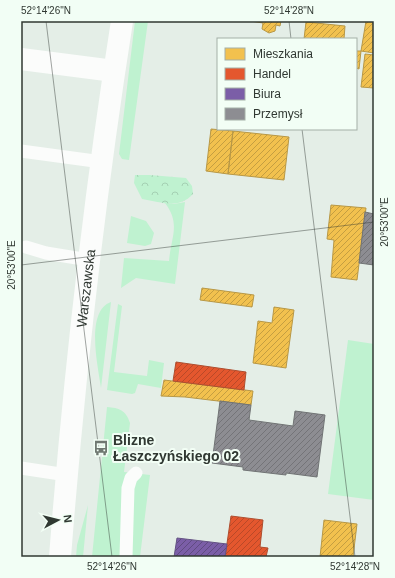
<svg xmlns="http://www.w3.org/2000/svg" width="395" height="578" viewBox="0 0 395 578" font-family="Arial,sans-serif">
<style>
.grass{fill:#bff2d0}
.forest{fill:url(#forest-crowns)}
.homes{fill:url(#homes-hatch);stroke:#b89846}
.shops{fill:url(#shops-hatch);stroke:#ae4e2f}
.offices{fill:url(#offices-hatch);stroke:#645384}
.industry{fill:url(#industry-hatch);stroke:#717475}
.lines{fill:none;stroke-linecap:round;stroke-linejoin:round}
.lane{stroke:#fbfcfb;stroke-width:13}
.street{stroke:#fbfcfb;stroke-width:22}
.secondary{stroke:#fbfcfb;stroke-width:22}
.ticks{fill:none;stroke:#303832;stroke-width:1;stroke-opacity:0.45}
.labels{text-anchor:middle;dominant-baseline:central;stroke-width:4;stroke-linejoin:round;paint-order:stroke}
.street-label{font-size:14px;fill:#303832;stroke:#f2fef5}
.poi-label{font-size:14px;font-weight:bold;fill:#303832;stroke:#f2fef5;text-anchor:start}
.neatline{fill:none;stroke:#303832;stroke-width:1.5}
.ticks-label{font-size:10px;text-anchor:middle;fill:#303832}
</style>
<defs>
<pattern id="forest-crowns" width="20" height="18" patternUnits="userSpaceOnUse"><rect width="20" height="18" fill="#bff2d0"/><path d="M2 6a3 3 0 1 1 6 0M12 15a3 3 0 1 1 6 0" fill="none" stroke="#a4d0b3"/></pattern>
<pattern id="homes-hatch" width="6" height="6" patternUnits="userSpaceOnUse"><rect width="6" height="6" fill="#f2c14e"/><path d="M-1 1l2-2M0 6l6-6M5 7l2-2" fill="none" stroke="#c49e41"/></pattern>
<pattern id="shops-hatch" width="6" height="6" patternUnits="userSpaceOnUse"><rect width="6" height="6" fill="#e4572e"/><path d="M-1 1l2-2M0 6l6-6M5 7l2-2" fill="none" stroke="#b94928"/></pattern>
<pattern id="offices-hatch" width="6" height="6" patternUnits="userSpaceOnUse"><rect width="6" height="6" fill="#7b5ea7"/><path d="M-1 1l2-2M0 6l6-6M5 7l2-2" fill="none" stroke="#604b81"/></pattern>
<pattern id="industry-hatch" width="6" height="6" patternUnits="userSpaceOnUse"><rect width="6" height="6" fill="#8d8d92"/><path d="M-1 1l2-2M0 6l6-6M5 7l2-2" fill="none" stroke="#747478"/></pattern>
</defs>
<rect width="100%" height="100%" fill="#e4eee7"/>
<!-- grass -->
<path class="grass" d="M135 21H148L129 160 122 159 119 154Z
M185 202 175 284 136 278 121 288 124 258 169 261C171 237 181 224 165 203L174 204Z
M131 216 146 221 154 233 151 244 145 246 127 243Z
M111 302 101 388C98 367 85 311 111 302Z
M118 304 122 306 114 372 147 376 149 360 164 363 161 388 138 384 135 393 132 394 107 390Z
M348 340 374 344V500L328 494Z
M107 407C119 408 126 410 130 423L124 472 150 475 140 557H92Z
M88 505 83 557H76L77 545Z"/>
<!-- forest -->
<path class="forest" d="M135 175H150L186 178 192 186 193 194C178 210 162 202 142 199L134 183Z"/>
<!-- homes -->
<path class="homes" d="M250 21H281L280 26 276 25 275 31 269 33 262 29 263 23Z
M366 21H374V53L361 51Z
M306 22 345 26 344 39H304Z
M356 51H361L359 69 356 68Z
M365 54 374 55V88L361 87Z
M211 129 233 131 228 174 206 171Z
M233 131 289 137 284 180 228 174Z
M331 205 366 208 357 280 331 277 334 240 327 239Z
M202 288 254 295 252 307 200 300Z
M274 307 294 310 286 368 253 363 258 321 272 323Z
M164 380 253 391 251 405 185 397 161 396Z
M324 520 357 524 353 557H320Z"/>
<!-- shops -->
<path class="shops" d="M176 362 246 372 244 390 173 381Z
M231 516 263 520 260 547 268 548 266 557H225Z"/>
<!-- offices -->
<path class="offices" d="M177 538 227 544 225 557H174Z"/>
<!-- industry -->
<path class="industry" d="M365 212 374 214V265L359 263Z
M220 401 251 405 249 420 293 426 295 411 325 415 317 477 286 473V475L243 470V467L212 463Z"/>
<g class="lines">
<!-- lane -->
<path class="lane" d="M21 151 102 162
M26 247 46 253 89 260
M21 468 67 475
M126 557 128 488 131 478 136 473"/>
<!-- street -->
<path class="street" d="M21 59 114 71"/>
<!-- secondary -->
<path class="secondary" id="s1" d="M60 557C74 377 94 199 122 21"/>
</g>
<!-- ticks -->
<path class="ticks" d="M46 21 112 557M289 21 291 39M302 129 355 557M21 265 374 222"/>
<!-- icons -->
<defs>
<g id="bus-bare" transform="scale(1.2)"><path d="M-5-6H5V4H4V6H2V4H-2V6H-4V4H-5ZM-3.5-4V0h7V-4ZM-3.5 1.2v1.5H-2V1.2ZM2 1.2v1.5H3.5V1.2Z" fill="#6f7871" stroke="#f2fef5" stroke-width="2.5" paint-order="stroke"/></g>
</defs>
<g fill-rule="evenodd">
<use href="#bus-bare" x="101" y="448"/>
</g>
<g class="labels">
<!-- street labels -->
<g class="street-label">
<text stroke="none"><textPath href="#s1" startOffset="270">Warszawska</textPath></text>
</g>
<!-- poi labels -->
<g class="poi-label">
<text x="113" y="440">Blizne<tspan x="113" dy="16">Łaszczyńskiego 02</tspan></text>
</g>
</g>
<!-- border -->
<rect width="395" height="578" fill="none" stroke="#f2fef5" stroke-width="44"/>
<!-- legend -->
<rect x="217" y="38" width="140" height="92" fill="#f2fef5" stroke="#a4afa7"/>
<rect x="225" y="48" width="20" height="12" fill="#f2c14e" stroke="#a4afa7"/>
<text x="253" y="58" font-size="12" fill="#303832">Mieszkania</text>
<rect x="225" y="68" width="20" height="12" fill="#e4572e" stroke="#a4afa7"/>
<text x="253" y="78" font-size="12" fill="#303832">Handel</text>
<rect x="225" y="88" width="20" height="12" fill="#7b5ea7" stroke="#a4afa7"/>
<text x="253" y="98" font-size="12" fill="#303832">Biura</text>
<rect x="225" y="108" width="20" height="12" fill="#8d8d92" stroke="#a4afa7"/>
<text x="253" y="118" font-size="12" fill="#303832">Przemysł</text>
<!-- north arrow -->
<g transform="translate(58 520) rotate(83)" stroke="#f2fef5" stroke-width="3" paint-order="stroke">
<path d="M0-3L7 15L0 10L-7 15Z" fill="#303832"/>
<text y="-6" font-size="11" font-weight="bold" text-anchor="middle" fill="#303832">N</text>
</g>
<rect x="22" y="22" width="351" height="534" class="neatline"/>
<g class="ticks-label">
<text x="46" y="14">52°14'26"N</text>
<text x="289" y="14">52°14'28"N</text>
<text transform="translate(384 222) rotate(-90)" y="4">20°53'00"E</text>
<text transform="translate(11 265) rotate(-90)" y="4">20°53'00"E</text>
<text x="112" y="570">52°14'26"N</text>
<text x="355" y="570">52°14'28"N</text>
</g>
</svg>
